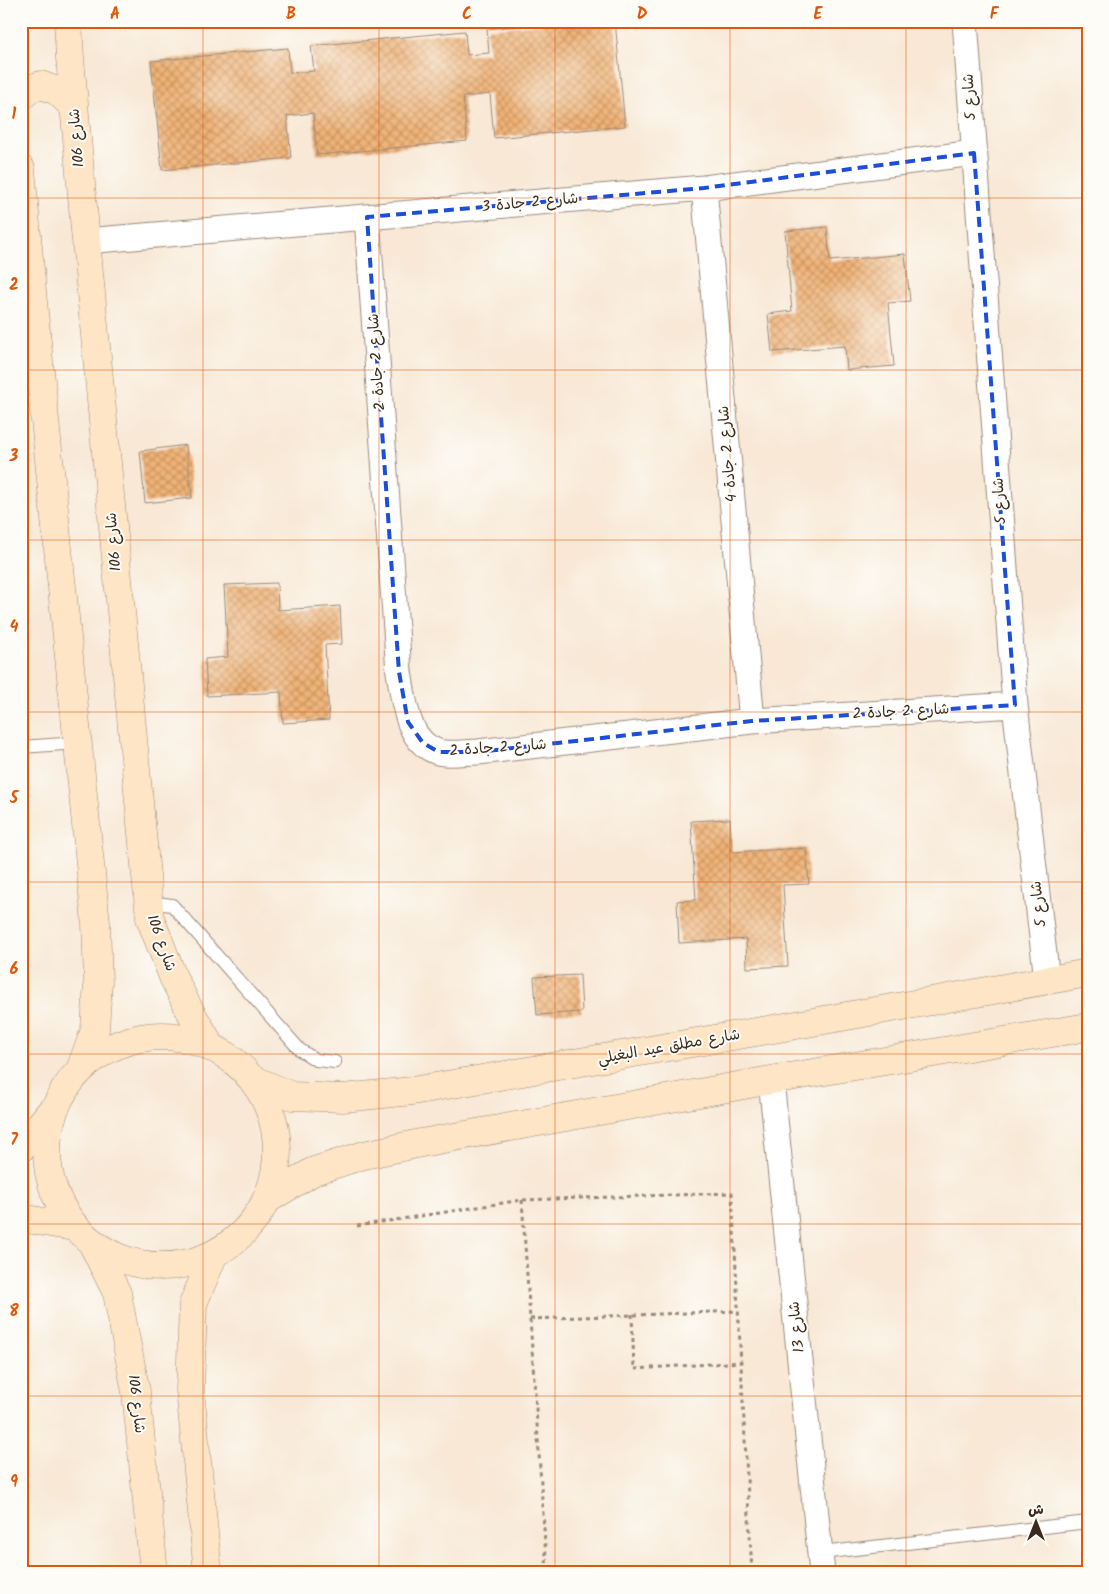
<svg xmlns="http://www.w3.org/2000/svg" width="1109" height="1594" viewBox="0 0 1109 1594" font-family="Kalam,'Playpen Sans Arabic',sans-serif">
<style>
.building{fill:url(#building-cross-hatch)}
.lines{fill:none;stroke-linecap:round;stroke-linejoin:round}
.lane-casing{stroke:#9a897a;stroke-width:14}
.street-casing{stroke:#9a897a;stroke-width:27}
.secondary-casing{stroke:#9a897a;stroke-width:29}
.path{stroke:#9a897a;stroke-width:3;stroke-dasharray:4 4;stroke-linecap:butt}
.lane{stroke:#fff;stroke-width:12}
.street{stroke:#fff;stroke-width:25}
.secondary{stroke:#fde5c5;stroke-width:28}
.marked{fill:none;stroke:#1d4ed8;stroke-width:4;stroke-dasharray:10 6;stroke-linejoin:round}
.grid{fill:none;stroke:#df570d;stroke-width:1;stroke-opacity:0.55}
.labels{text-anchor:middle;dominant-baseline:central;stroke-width:4;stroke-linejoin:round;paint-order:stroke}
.street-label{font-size:15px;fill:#3b2a1e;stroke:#fdfcf7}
.neatline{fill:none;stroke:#df570d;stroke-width:2}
.grid-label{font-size:16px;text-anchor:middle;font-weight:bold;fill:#df570d}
</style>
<defs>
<pattern id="building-cross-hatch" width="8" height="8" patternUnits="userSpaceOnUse" patternTransform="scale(1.25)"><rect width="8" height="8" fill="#f1b377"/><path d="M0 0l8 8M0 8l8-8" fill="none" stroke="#c49261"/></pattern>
</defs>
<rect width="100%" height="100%" fill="#fdfcf7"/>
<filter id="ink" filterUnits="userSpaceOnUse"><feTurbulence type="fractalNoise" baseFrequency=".02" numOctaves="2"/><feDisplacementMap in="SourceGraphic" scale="10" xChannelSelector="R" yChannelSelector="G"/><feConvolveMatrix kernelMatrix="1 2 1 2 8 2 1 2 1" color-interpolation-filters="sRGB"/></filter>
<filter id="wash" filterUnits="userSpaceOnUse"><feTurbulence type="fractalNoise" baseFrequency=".0096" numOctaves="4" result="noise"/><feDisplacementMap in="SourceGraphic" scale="20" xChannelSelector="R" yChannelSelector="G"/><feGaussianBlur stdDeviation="1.12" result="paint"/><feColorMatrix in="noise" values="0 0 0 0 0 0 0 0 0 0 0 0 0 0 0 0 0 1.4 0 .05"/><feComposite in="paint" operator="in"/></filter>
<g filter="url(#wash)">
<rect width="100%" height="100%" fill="#f8e8d5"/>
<g id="blocks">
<!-- building -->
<path class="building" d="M570 21H615L625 126 494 138 490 94 463 97 467 141 317 155 313 113 287 116 291 158 162 170 151 61 288 48 290 73 314 71 311 46 465 31 467 55 489 53 487 29Z
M827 227 830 261 905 254 910 301 888 303 894 366 847 370 845 346 772 352 768 314 792 311 785 231Z
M186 445 192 498 145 503 140 451Z
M277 583 278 610 340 606 342 644 325 645 329 720 283 723 281 692 207 696 205 659 228 657 224 585Z
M21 712H23L25 742H21Z
M730 819 732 852 806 848 809 884 783 885 788 966 747 968 746 939 679 943 677 901 696 900 691 821Z
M580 975 582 1012 537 1015 534 977Z"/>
</g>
</g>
<g filter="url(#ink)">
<use href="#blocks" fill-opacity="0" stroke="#9a897a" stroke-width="1"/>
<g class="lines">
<!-- lane casing -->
<g class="lane-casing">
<path id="lane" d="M21 747 78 743
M148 902 172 905 300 1050 316 1060 335 1062
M821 1553 1088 1522"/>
</g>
<!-- street casing -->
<g class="street-casing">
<path id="street" d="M965 21 1015 705 1047 980
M704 188 752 721
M367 217 399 672C404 699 406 742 438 752 448 755 467 752 478 752L752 721 1015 705
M86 241 704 188 974 153
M771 1080 822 1573"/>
</g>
<!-- secondary casing -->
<g class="secondary-casing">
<path id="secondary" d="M68 21 70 58 85 230 150 918 173 977 190 1011 212 1048
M21 97 30 89 41 85 57 91 74 107
M21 169 32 292 96 923 98 982 95 1030 80 1070
M47 1151a115 115 0 1 1 230 0a115 115 0 1 1-230 0Z
M252 1079 292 1096 343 1098 412 1091 785 1027 1088 973
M21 1148 51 1111
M268 1199 314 1171 364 1155 421 1143 771 1080 1088 1027
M21 1218 74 1227
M92 1243 117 1293 136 1392 154 1573
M208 1573 190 1390 193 1304 214 1254"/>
</g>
<!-- path -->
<path class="path" d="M522 1200 547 1573
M357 1226 522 1200 732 1193 752 1573
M632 1314 634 1369 741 1362
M530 1319 738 1311"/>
<!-- lane -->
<use href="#lane" class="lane"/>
<!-- street -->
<use href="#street" class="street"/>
<!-- secondary -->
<use href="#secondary" class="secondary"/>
</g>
</g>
<!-- marked area -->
<path class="marked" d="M974 153 1015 705 752 721 478 752H439L423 743 408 722 399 672 367 217 704 188Z"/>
<!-- grid -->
<path class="grid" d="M203 21V1573M379 21V1573M555 21V1573M730 21V1573M906 21V1573M21 198H1088M21 370H1088M21 540H1088M21 712H1088M21 882H1088M21 1054H1088M21 1224H1088M21 1396H1088"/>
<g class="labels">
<!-- street labels -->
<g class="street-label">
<text transform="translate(970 97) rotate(-94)">شارع 5</text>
<text transform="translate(77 138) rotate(-95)">شارع 106</text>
<text transform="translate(530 203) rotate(-5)">شارع 2 جادة 3</text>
<text transform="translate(377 362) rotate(-94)">شارع 2 جادة 2</text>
<text transform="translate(728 454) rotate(-95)">شارع 2 جادة 4</text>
<text transform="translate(1000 501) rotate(-94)">شارع 5</text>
<text transform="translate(114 542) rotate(-95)">شارع 106</text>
<text transform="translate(901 712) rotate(-3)">شارع 2 جادة 2</text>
<text transform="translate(498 748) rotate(-4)">شارع 2 جادة 2</text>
<text transform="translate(1039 904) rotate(-97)">شارع 5</text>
<text transform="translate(161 943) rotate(70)">شارع 106</text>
<text transform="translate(669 1047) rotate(-10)">شارع مطلق عيد البغيلي</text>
<text transform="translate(797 1327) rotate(-96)">شارع 13</text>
<text transform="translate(136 1404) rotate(83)">شارع 106</text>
</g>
</g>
<!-- margin -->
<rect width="1109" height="1594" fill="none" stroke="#fdfcf7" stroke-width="55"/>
<!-- north arrow -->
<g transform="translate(1036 1522)" stroke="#fdfcf7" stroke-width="4" paint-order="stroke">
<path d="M0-4L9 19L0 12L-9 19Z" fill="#3b2a1e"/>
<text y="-8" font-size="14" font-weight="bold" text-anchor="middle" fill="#3b2a1e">ش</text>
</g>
<rect x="28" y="28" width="1054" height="1538" class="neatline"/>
<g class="grid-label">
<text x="115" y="19">A</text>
<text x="291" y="19">B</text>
<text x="467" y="19">C</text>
<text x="642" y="19">D</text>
<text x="818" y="19">E</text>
<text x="994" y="19">F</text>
<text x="14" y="119">1</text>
<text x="14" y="290">2</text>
<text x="14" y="461">3</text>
<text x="14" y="632">4</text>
<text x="14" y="803">5</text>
<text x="14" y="974">6</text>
<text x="14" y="1145">7</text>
<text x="14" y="1316">8</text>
<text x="14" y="1487">9</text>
</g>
</svg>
